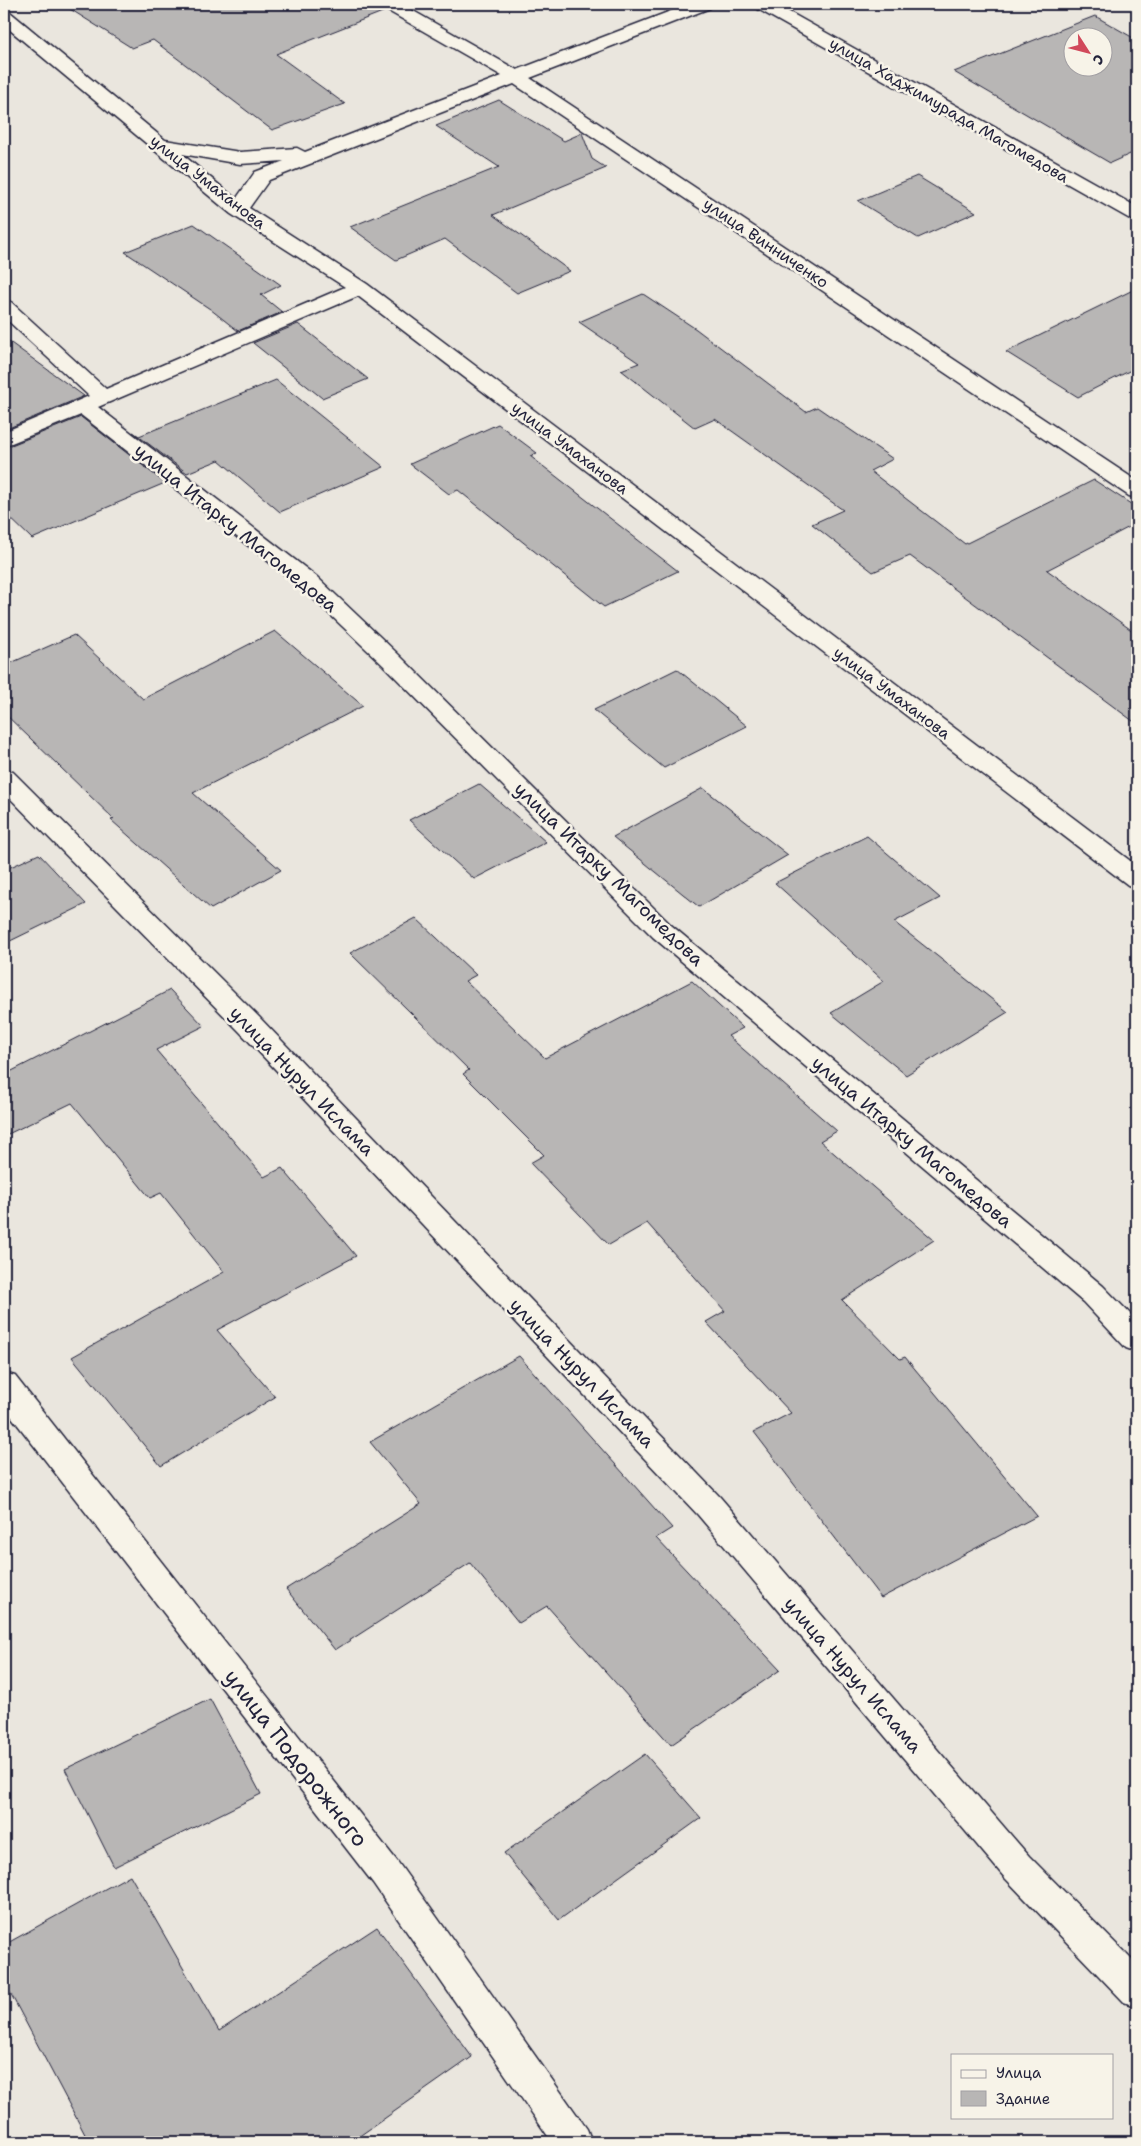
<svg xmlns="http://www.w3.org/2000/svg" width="1141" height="2146" viewBox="0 0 1141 2146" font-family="'Shantell Sans',sans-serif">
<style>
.building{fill:#b8b6b5;stroke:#22223b;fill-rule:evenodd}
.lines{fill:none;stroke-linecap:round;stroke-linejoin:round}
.street-casing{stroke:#22223b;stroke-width:3}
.street{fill:#f7f3e8;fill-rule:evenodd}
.labels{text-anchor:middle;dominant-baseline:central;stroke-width:5;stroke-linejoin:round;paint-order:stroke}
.far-street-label{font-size:16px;fill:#22223b;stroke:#f7f3e8}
.street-label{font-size:19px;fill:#22223b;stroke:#f7f3e8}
.near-street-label{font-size:22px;fill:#22223b;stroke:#f7f3e8}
</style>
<rect width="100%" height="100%" fill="#eae6de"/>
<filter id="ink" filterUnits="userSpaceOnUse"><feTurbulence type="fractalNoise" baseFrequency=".02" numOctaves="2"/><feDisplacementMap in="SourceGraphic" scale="10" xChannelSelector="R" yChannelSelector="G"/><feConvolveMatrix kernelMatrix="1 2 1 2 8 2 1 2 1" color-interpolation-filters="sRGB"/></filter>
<g filter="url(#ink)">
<!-- building -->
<path class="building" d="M62 4H378L385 11 276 54 345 104 272 130 153 40 132 48Z
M1095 16 1137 40V151L1110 163 954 72ZM1074 38H1104V68H1074Z
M499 100 564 141 582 133 592 159 606 168 493 215 570 271 517 293 445 239 396 260 350 227 499 167 436 126Z
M917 176 976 212 918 238 858 201Z
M194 224 281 285 261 295 282 312 238 331 210 309 125 252Z
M1137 288V367L1078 397 1006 352Z
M643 294 696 329 806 412 817 407 893 459 870 471 965 544 1094 480 1137 508V523L1047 570 1137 634V724L910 556 873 572 812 524 843 510 715 419 695 428 621 370 639 363 579 322Z
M298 324 368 379 322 398 253 343Z
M4 338 84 396 4 430Z
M276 380 384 467 280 512 219 460 187 473 133 432 139 436Z
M81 417 165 483 32 539 4 512V448Z
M498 424 537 453 530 456 678 571 604 607 458 490 449 494 410 464Z
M275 631 363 706 193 793 281 870 211 909 111 820 114 819 4 713V666L74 635 143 699Z
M677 669 747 726 664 768 594 710Z
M479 784 546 842 474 879 409 820Z
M703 788 788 855 699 907 613 837Z
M867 836 940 898 894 922 1008 1012 906 1075 831 1013 884 981 775 883Z
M39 854 86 904 4 944V870Z
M416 918 476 975 465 981 545 1058 692 981 743 1028 728 1036 837 1131 820 1141 934 1240 842 1300 900 1359 905 1357 1037 1516 881 1598 754 1432 791 1413 706 1322 725 1311 647 1223 609 1245 530 1163 544 1155 463 1074 469 1070 350 953Z
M170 990 204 1026 156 1050 264 1177 282 1168 356 1256 217 1330 275 1397 161 1466 72 1357 224 1272 161 1193 150 1198 72 1103 4 1136V1075Z
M519 1356 672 1528 656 1538 780 1670 671 1745 547 1606 519 1623 470 1563 335 1650 286 1589 421 1504 370 1442Z
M210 1699 261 1794 114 1867 65 1769Z
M645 1754 701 1818 559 1920 504 1853Z
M130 1875 219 2031 377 1927 472 2057 351 2142H89L4 1981V1945Z"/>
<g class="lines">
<!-- street casing -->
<g class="street-casing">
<path id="street" d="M380 4H401L517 70 689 4H713L710 8 530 78 1137 481V498L1129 496 514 84 269 180 249 208 367 284 1137 866V888L1128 885 358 296 98 407 317 577 399 655 671 925 1103 1286 1137 1321V1352L1126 1348 1083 1302 653 937 383 665 301 587 81 415 4 446V432L89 396 4 317V300L11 302 106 389 345 287 231 214 4 25V11L10 12 165 140 240 152 297 148 305 152 502 76 383 8ZM182 154 240 164 284 161 255 172 236 199Z
M753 4H775L1137 207V221L1130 219 756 8Z
M4 770 13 772 259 1017 720 1497 1029 1856 1137 1965V2007L1124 2002 1005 1878 698 1515 239 1031 4 792Z
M4 1373 15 1376 397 1861 587 2129 592 2142H552L373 1883 4 1407Z"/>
</g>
<!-- street -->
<use href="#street" class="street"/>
</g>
</g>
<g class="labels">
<!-- far-street labels -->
<g class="far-street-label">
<text transform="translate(949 110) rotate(30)">улица Хаджимурада Магомедова</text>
<text transform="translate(208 182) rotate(38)">улица Умаханова</text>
<text transform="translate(766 243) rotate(34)">улица Винниченко</text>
<text transform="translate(570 448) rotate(37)">улица Умаханова</text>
<text transform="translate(892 693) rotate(37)">улица Умаханова</text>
</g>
<!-- street labels -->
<g class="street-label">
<text transform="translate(236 528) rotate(39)">улица Итарку Магомедова</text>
<text transform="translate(609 874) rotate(44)">улица Итарку Магомедова</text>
<text transform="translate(302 1081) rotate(46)">улица Нурул Ислама</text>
<text transform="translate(912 1142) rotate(40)">улица Итарку Магомедова</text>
<text transform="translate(582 1373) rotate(46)">улица Нурул Ислама</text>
<text transform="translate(853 1675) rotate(49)">улица Нурул Ислама</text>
</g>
<!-- near-street labels -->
<g class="near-street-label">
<text transform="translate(296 1758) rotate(52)">улица Подорожного</text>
</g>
</g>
<!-- margin -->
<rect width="1141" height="2146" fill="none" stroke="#f7f3e8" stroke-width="20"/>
<rect x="10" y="10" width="1121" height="2126" fill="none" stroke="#22223b" stroke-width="2" filter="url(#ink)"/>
<!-- legend -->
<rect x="951" y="2054" width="162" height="65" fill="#f7f3e8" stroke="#a29fa3"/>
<rect x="961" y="2070" width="25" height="8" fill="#f7f3e8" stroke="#a29fa3"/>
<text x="996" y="2078" font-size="15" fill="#22223b">Улица</text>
<rect x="961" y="2091" width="25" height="15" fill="#b8b6b5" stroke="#a29fa3"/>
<text x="996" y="2104" font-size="15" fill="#22223b">Здание</text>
<!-- north arrow -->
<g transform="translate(1088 52) rotate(126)"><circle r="24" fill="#f7f3e8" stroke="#a29fa3"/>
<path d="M0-4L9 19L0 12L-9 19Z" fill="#d1495b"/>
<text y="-8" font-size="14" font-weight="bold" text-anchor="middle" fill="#22223b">С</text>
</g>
</svg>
